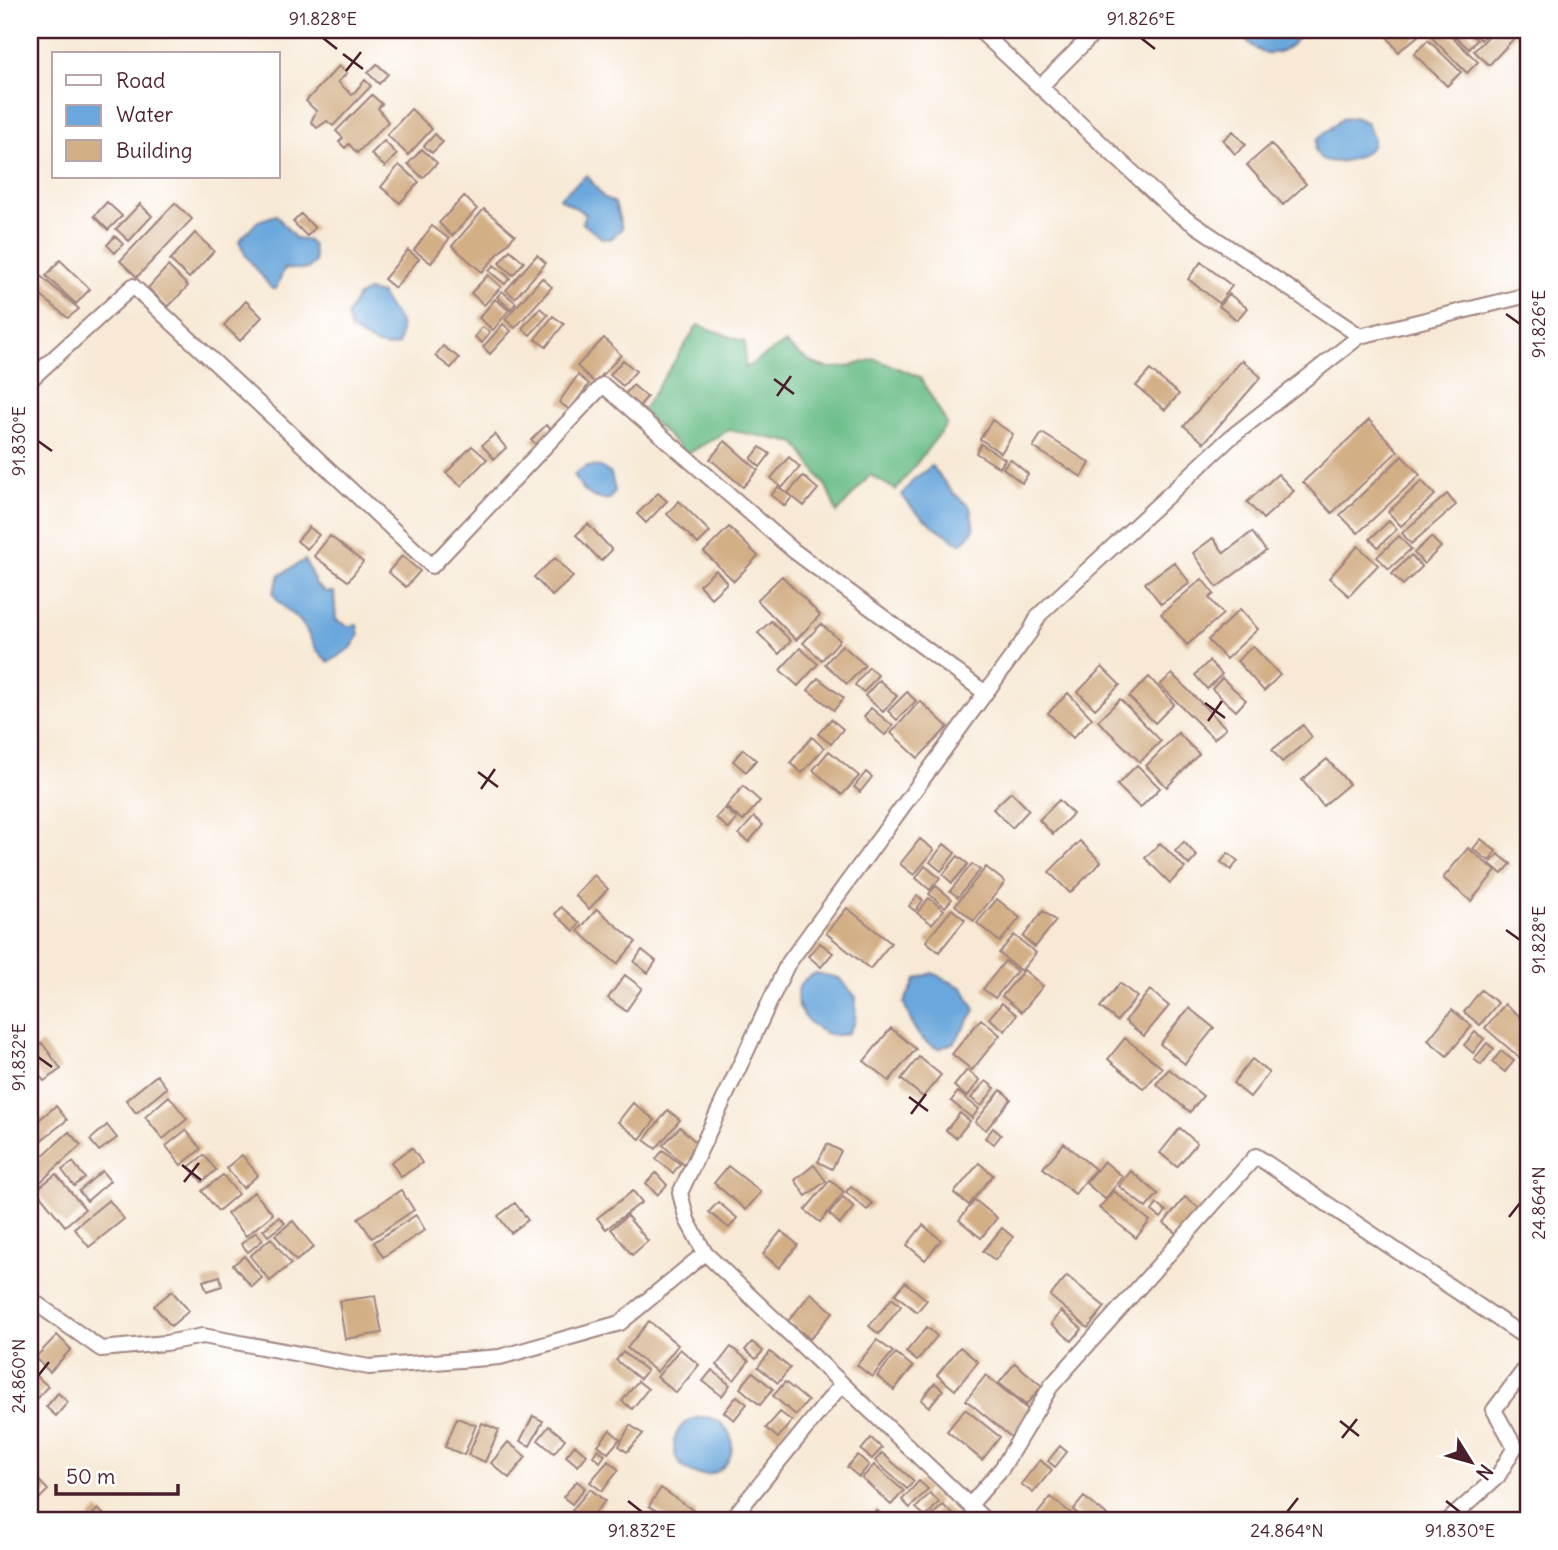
<svg xmlns="http://www.w3.org/2000/svg" width="1558" height="1550" viewBox="0 0 1558 1550" font-family="Delius,sans-serif">
<style>
.forest{fill:#6cbe8a;stroke:#5b6e5a;stroke-width:2}
.water{fill:#6ba7dc;stroke:#5a6384;stroke-width:2}
.building{fill:#d3af86}
.lines{fill:none;stroke-linecap:round;stroke-linejoin:round}
.minor-casing{stroke:#a08480;stroke-width:18}
.minor{stroke:#fff;stroke-width:14}
.ticks{fill:none;stroke:#4a1f2b;stroke-width:2.5}
.neatline{fill:none;stroke:#4a1f2b;stroke-width:2.5}
.ticks-label{font-size:18px;text-anchor:middle;fill:#4a1f2b}
</style>
<rect width="100%" height="100%" fill="#fff"/>
<filter id="ink" filterUnits="userSpaceOnUse"><feTurbulence type="fractalNoise" baseFrequency=".0143" numOctaves="2"/><feDisplacementMap in="SourceGraphic" scale="14" xChannelSelector="R" yChannelSelector="G"/><feConvolveMatrix kernelMatrix="1 2 1 2 8 2 1 2 1" color-interpolation-filters="sRGB"/></filter>
<filter id="wash" filterUnits="userSpaceOnUse"><feTurbulence type="fractalNoise" baseFrequency=".00686" numOctaves="4" result="noise"/><feDisplacementMap in="SourceGraphic" scale="28" xChannelSelector="R" yChannelSelector="G"/><feGaussianBlur stdDeviation="1.57" result="paint"/><feColorMatrix in="noise" values="0 0 0 0 0 0 0 0 0 0 0 0 0 0 0 0 0 1.4 0 .05"/><feComposite in="paint" operator="in"/></filter>
<g filter="url(#wash)">
<rect width="100%" height="100%" fill="#f7e9d5"/>
<!-- forest -->
<path class="forest" d="M698 325 745 342V368L785 343C821 373 830 373 875 359L920 377 947 424 896 490 870 475 837 513 827 488 796 443 729 430 687 454 642 411Z"/>
<!-- water -->
<path class="water" d="M1241 30H1302C1287 60 1255 62 1241 30Z
M1354 117 1366 122 1373 138 1372 146C1361 159 1336 166 1321 159L1315 150 1317 139 1342 119Z
M587 175 603 197 615 203 622 228 611 239 602 238 582 223 586 214 559 198Z
M276 215 295 238 307 240 313 246 315 262 308 269H284L276 289H272L246 256 239 241 258 221Z
M367 291 382 294C388 317 408 313 398 345 382 352 365 338 351 330L347 316 357 297Z
M587 466 601 467 611 474 615 491 610 499C591 501 581 490 574 474Z
M932 466 951 491 970 507 974 529 964 542 960 543C939 530 916 516 902 495L914 479Z
M305 560 316 585 325 592H334L336 620 348 626 357 625 359 636 351 648 329 662C309 647 313 636 300 621 291 611 280 607 273 593L280 575Z
M816 973 839 978 856 997 855 1022 848 1033C817 1047 771 991 816 973Z
M932 973 963 988 975 1010 955 1042 939 1049C915 1039 913 1026 904 1003L916 979Z
M674 1446a29 29 0 1 1 58 0a29 29 0 1 1-58 0Z"/>
<g id="blocks">
<!-- building -->
<path class="building" d="M1393 30H1413L1418 36 1398 52 1386 35Z
M1441 30H1445L1478 62 1467 73 1432 38Z
M1448 30H1466L1477 40 1469 49Z
M1475 30H1491L1481 40 1473 32Z
M1495 30H1522L1489 65 1474 51Z
M1428 40 1461 72 1447 86 1414 54Z
M377 64 388 74 379 84 368 73Z
M339 66 347 73 338 82 352 95 365 80 371 86 333 126 327 121 317 128 311 122 316 111 306 101Z
M372 95 382 104 378 108 388 122 357 153 349 144 345 148 339 142 343 138 336 131Z
M411 109 432 129 408 155 387 135Z
M1233 131 1246 145 1235 154 1223 140Z
M435 134 443 142 432 153 424 146Z
M384 141 397 154 385 167 371 154Z
M1271 144 1306 184 1283 205 1247 165Z
M422 149 437 163 423 178 408 164Z
M399 165 419 182 400 203 381 187Z
M464 196 477 209 452 236 439 223Z
M107 202 122 216 108 230 94 216Z
M175 203 192 219 137 277 120 261Z
M140 204 152 216 129 241 116 229Z
M484 209 515 235 482 272 452 246Z
M301 214 315 228 307 236 293 222Z
M432 226 449 239 431 263 414 250Z
M195 233 214 251 189 278 170 260Z
M115 236 123 244 115 253 107 245Z
M408 250 419 259 395 288 384 279Z
M510 250 524 262 513 275 499 263Z
M537 255 546 263 515 298 506 290Z
M60 260 90 289 76 304 46 276Z
M1201 262 1232 286 1219 303 1188 279Z
M494 265 510 278 505 284 489 271Z
M168 266 188 286 168 307 148 288Z
M36 272 79 309 68 318 30 287V274Z
M488 275 501 287 484 305 471 293Z
M542 278 552 287 515 328 505 319Z
M502 291 516 303 511 309 497 297Z
M1229 294 1247 308 1237 320 1219 306Z
M495 299 509 310 493 330 479 318Z
M246 301 262 317 240 341 224 325Z
M540 308 548 315 530 335 522 328Z
M553 316 564 324 546 347 535 339Z
M503 324 511 331 490 354 483 347Z
M482 327 490 332 482 343 475 337Z
M604 338 621 355 595 383 577 366Z
M443 346 459 358 451 368 435 356Z
M623 360 636 371 623 386 610 375Z
M1242 360 1261 377 1204 443 1184 426Z
M1150 370 1179 394 1165 410 1136 386Z
M578 375 589 384 570 410 559 402Z
M633 385 647 397 636 410 622 397Z
M992 420 1013 434 1001 453 980 439Z
M1369 420 1398 451 1332 513 1303 482Z
M546 425 552 430 537 445 531 440Z
M1042 433 1090 463 1082 477 1033 447Z
M495 434 506 448 494 459 482 445Z
M725 441 758 470 743 487 710 459Z
M981 444 1005 459 1000 468 976 453Z
M472 446 487 459 461 486 446 473Z
M760 447 770 454 760 467 751 459Z
M1402 456 1420 475 1358 533 1340 515Z
M789 457 800 467 782 488 771 478Z
M1010 459 1028 474 1022 483 1003 468Z
M1278 474 1294 491 1263 519 1247 502Z
M803 476 818 489 804 506 788 493Z
M1422 481 1435 495 1401 526 1388 512Z
M778 487 792 497 785 506 771 495Z
M658 493 667 501 646 523 637 514Z
M1447 494 1456 505 1411 544 1402 533Z
M679 501 710 532 698 544 667 514Z
M1389 521 1397 529 1378 547 1370 539Z
M588 524 612 550 601 561 576 535Z
M309 527 319 535 307 549 297 541Z
M729 527 758 556 734 581 704 552Z
M1252 532 1266 551 1217 587 1193 553 1213 538 1224 553Z
M330 536 363 562 348 581 314 556Z
M1399 536 1411 549 1389 569 1377 557Z
M1431 537 1441 547 1424 564 1414 553Z
M1358 546 1378 565 1349 596 1329 578Z
M1411 555 1422 567 1403 585 1392 574Z
M402 556 420 571 406 587 388 572Z
M555 558 573 577 552 596 534 577Z
M1174 562 1190 583 1161 604 1145 583Z
M716 570 727 583 711 598 699 585Z
M782 576 820 615 796 640 757 600Z
M1202 579 1214 594 1209 598 1223 614 1187 645 1161 614Z
M1240 609 1258 629 1226 659 1208 640Z
M771 621 791 641 779 654 758 633Z
M821 624 840 640 822 660 803 643Z
M842 645 865 665 847 684 825 664Z
M1253 646 1280 675 1264 691 1237 661Z
M800 648 818 664 798 686 780 670Z
M1209 661 1222 674 1207 689 1195 675Z
M869 667 878 675 864 692 855 685Z
M1102 667 1120 685 1095 709 1078 692Z
M1172 674 1226 728 1214 739 1160 685Z
M1149 677 1174 704 1155 723 1129 697Z
M818 678 844 698 834 710 808 690Z
M1222 678 1246 700 1236 711 1212 689Z
M879 680 897 696 883 712 865 696Z
M907 692 916 701 897 720 888 711Z
M1068 693 1092 718 1073 738 1048 713Z
M1120 699 1161 741 1140 762 1098 721Z
M920 701 948 727 918 758 891 733Z
M871 708 893 726 885 735 864 717Z
M831 719 843 729 831 744 818 734Z
M1303 725 1312 737 1282 762 1272 750Z
M1178 733 1199 754 1167 787 1146 766Z
M812 737 824 748 802 773 790 763Z
M743 749 756 760 746 772 733 761Z
M829 751 859 776 842 795 813 770Z
M1327 759 1349 784 1323 806 1302 780Z
M1137 765 1160 788 1140 808 1117 785Z
M866 772 872 777 860 792 854 787Z
M743 786 760 801 743 821 726 807Z
M1011 792 1029 810 1012 828 993 809Z
M1059 800 1073 814 1053 834 1039 820Z
M725 808 737 819 729 829 716 818Z
M754 817 763 825 749 842 739 834Z
M920 839 934 850 914 875 900 864Z
M1481 839 1496 851 1489 861 1473 849Z
M1080 841 1101 862 1070 893 1049 872Z
M1184 842 1197 856 1189 865 1175 851Z
M1160 843 1185 868 1170 883 1145 858Z
M944 844 955 853 941 871 930 862Z
M1468 848 1496 871 1471 901 1443 878Z
M1228 853 1238 861 1231 870 1221 862Z
M1498 854 1511 864 1502 874 1490 864Z
M958 856 968 864 952 883 943 875Z
M972 864 980 870 958 897 950 891Z
M925 866 940 878 930 890 916 878Z
M986 867 1005 882 974 921 955 905Z
M594 875 608 889 589 909 575 895Z
M936 886 952 899 945 907 929 894Z
M917 896 923 900 915 911 909 906Z
M929 898 944 910 932 924 917 913Z
M997 899 1020 918 1000 942 977 923Z
M561 907 580 923 574 931 555 914Z
M847 908 891 943 870 969 826 933Z
M597 909 636 942 617 964 578 931Z
M952 909 965 920 939 952 926 941Z
M1043 911 1056 921 1035 947 1023 937Z
M1014 935 1036 953 1021 971 999 953Z
M820 943 833 953 821 967 808 956Z
M642 950 656 961 648 973 634 962Z
M1005 961 1017 971 995 998 983 989Z
M1024 970 1043 986 1022 1012 1002 996Z
M625 975 642 988 626 1011 608 998Z
M1120 983 1137 997 1117 1021 1100 1007Z
M1150 990 1169 1006 1144 1036 1125 1021Z
M1481 990 1498 1003 1480 1025 1464 1012Z
M1002 1003 1017 1015 1005 1031 989 1018Z
M1505 1004 1528 1023V1048L1520 1058 1485 1028Z
M1189 1008 1214 1028 1185 1064 1160 1044Z
M1452 1010 1472 1026 1447 1056 1428 1040Z
M981 1019 1000 1035 972 1070 952 1054Z
M891 1028 916 1049 889 1081 864 1061Z
M1475 1032 1484 1039 1473 1053 1464 1045Z
M1125 1038 1162 1068 1144 1089 1108 1059Z
M42 1043 61 1069 44 1081 30 1062V1052Z
M1487 1043 1494 1049 1481 1065 1474 1059Z
M1501 1051 1514 1061 1505 1072 1492 1062Z
M919 1057 941 1075 923 1097 901 1079Z
M1252 1059 1269 1073 1250 1097 1233 1083Z
M1169 1069 1203 1096 1190 1112 1156 1084Z
M967 1070 980 1080 967 1097 954 1086Z
M31 1072 39 1082 30 1089V1073Z
M157 1075 167 1088 136 1113 126 1100Z
M986 1081 995 1088 981 1106 971 1098Z
M1001 1090 1011 1099 986 1130 975 1122Z
M958 1092 979 1109 972 1118 951 1101Z
M169 1096 187 1119 163 1139 145 1117Z
M633 1103 655 1120 640 1139 618 1122Z
M56 1106 67 1120 30 1149V1127Z
M668 1110 680 1120 656 1149 644 1140Z
M960 1113 970 1121 956 1138 946 1130Z
M107 1125 117 1138 99 1151 90 1140Z
M680 1127 701 1147 684 1165 663 1145Z
M993 1128 1001 1135 994 1144 985 1138Z
M1180 1128 1197 1143 1177 1167 1160 1153Z
M186 1130 201 1149 181 1165 166 1146Z
M69 1132 81 1145 36 1186 30 1179V1167Z
M1064 1143 1095 1169 1075 1194 1043 1168Z
M827 1144 841 1151 832 1169 818 1162Z
M412 1148 422 1163 401 1177 391 1162Z
M663 1150 680 1164 673 1173 656 1159Z
M204 1155 216 1170 202 1182 189 1167Z
M242 1155 258 1175 243 1188 226 1168Z
M1104 1161 1123 1177 1105 1199 1086 1183Z
M73 1162 85 1178 74 1186 62 1170Z
M979 1163 993 1175 969 1205 954 1193Z
M814 1165 826 1181 806 1196 795 1180Z
M728 1166 761 1192 746 1210 714 1183Z
M102 1171 110 1181 87 1201 79 1191Z
M1131 1171 1158 1194 1146 1208 1119 1186Z
M656 1173 667 1185 657 1195 646 1183Z
M56 1174 85 1209 65 1226 36 1190Z
M223 1175 238 1194 218 1211 202 1191Z
M830 1180 844 1192 820 1222 805 1210Z
M851 1186 873 1204 867 1210 846 1192Z
M401 1190 414 1210 372 1238 358 1218Z
M633 1191 642 1202 606 1229 597 1218Z
M1114 1191 1150 1221 1136 1238 1099 1208Z
M254 1192 273 1214 246 1236 227 1214Z
M843 1197 854 1207 840 1224 829 1214Z
M1185 1197 1204 1212 1183 1238 1164 1223Z
M109 1200 124 1219 89 1247 74 1228Z
M975 1200 997 1218 981 1238 959 1220Z
M718 1202 737 1218 729 1228 709 1212Z
M515 1203 528 1220 511 1233 498 1216Z
M1157 1204 1166 1211 1161 1218 1152 1211Z
M416 1215 425 1230 383 1257 374 1242Z
M627 1216 648 1241 632 1255 611 1229Z
M279 1217 285 1223 268 1236 263 1230Z
M293 1221 314 1247 296 1261 275 1235Z
M923 1225 941 1240 925 1260 907 1245Z
M1002 1228 1013 1237 995 1260 983 1251Z
M781 1231 798 1245 779 1268 763 1254Z
M256 1232 263 1240 248 1252 241 1244Z
M271 1238 291 1264 270 1281 250 1256Z
M244 1256 262 1278 252 1287 233 1265Z
M220 1276 222 1286 207 1291 203 1281Z
M1067 1276 1105 1307 1088 1328 1050 1296Z
M905 1282 927 1300 917 1312 895 1294Z
M172 1291 189 1311 171 1326 154 1306Z
M811 1293 833 1312 810 1339 788 1321Z
M375 1296 382 1333 345 1339 339 1301Z
M892 1298 901 1306 879 1334 869 1326Z
M1061 1311 1082 1329 1072 1341 1051 1324Z
M649 1321 678 1345 657 1372 627 1348Z
M927 1327 937 1336 917 1361 906 1352Z
M57 1335 71 1349 50 1372 35 1358Z
M877 1340 893 1352 872 1377 857 1365Z
M752 1342 763 1351 756 1359 745 1350Z
M731 1347 749 1361 734 1380 717 1365Z
M960 1347 978 1362 955 1390 937 1375Z
M680 1349 699 1365 676 1393 657 1377Z
M623 1352 647 1371 640 1379 616 1360Z
M770 1352 790 1368 778 1383 758 1367Z
M896 1353 913 1367 894 1390 877 1376Z
M1015 1363 1042 1386 1026 1405 999 1383Z
M712 1370 730 1385 722 1396 703 1381Z
M30 1371 48 1386 33 1403 30 1400Z
M753 1372 773 1389 760 1405 740 1388Z
M986 1375 1031 1412 1011 1437 966 1400Z
M638 1381 648 1389 632 1409 622 1401Z
M785 1382 808 1401 796 1415 773 1396Z
M935 1383 943 1390 929 1407 921 1400Z
M58 1393 68 1402 56 1416 46 1407Z
M737 1396 747 1404 734 1420 724 1412Z
M965 1409 1000 1437 982 1460 947 1431Z
M780 1412 792 1421 778 1438 766 1428Z
M533 1416 543 1421 530 1446 520 1441Z
M457 1418 476 1425 464 1455 445 1447Z
M482 1423 499 1430 485 1462 468 1455Z
M630 1425 643 1434 627 1452 619 1446Z
M549 1426 565 1439 554 1453 538 1440Z
M610 1430 620 1439 608 1453 598 1445Z
M871 1438 882 1448 872 1459 861 1450Z
M508 1442 526 1457 509 1478 491 1463Z
M575 1445 587 1455 578 1466 566 1456Z
M1060 1446 1067 1452 1055 1467 1048 1461Z
M598 1449 605 1455 600 1462 593 1456Z
M882 1453 914 1481 907 1489 875 1461Z
M858 1455 869 1465 859 1477 847 1467Z
M1040 1460 1052 1470 1033 1493 1021 1484Z
M608 1461 619 1470 602 1491 590 1482Z
M874 1465 904 1491 891 1505 862 1478Z
M30 1471 48 1490 30 1508Z
M577 1481 585 1488 572 1504 563 1497Z
M919 1481 928 1489 910 1508 902 1500Z
M661 1488 697 1513 693 1520H671L649 1506Z
M590 1489 605 1501 589 1520H584L572 1510Z
M930 1493 939 1502 926 1517 916 1508Z
M1051 1497 1079 1520 1034 1518Z
M1084 1497 1113 1520H1086L1073 1510Z
M943 1505 959 1520H934L930 1517Z
M98 1509 109 1520H91L89 1518Z
M876 1510 886 1518 884 1520H867Z"/>
</g>
</g>
<g filter="url(#ink)">
<use href="#blocks" fill-opacity="0" stroke="#a08480" stroke-width="2"/>
<g class="lines">
<!-- minor casing -->
<g class="minor-casing">
<path id="minor" d="M979 30 1173 210 1360 336
M1040 87 1097 30
M30 380 133 286 432 566 603 385 794 551 984 692
M30 1299 101 1349 166 1343 203 1336 369 1367 500 1357 620 1323 705 1253
M970 1505 1002 1468 1051 1386 1256 1156 1528 1339
M731 1520 841 1385
M985 1520 705 1253 687 1220 680 1193 787 965 1030 632 1039 615 1230 438 1360 336 1528 295
M1449 1520 1498 1476 1515 1447 1494 1410 1528 1365"/>
</g>
<!-- minor -->
<use href="#minor" class="minor"/>
</g>
</g>
<!-- ticks -->
<path class="ticks" d="M323 38 337 49M1141 38 1155 49M343 54 363 69M346 71 361 52M1506 314 1520 324M774 379 794 394M777 396 791 376M38 441 52 451M1205 703 1225 718M1208 721 1222 701M478 772 498 787M481 789 495 769M1506 930 1520 940M38 1057 52 1067M909 1097 928 1111M911 1114 926 1094M182 1165 201 1180M184 1182 199 1163M1509 1217 1520 1203M38 1376 49 1362M1340 1421 1359 1436M1342 1438 1357 1419M628 1501 642 1512M1446 1501 1460 1512M1287 1512 1298 1498"/>
<!-- margin -->
<rect width="1558" height="1550" fill="none" stroke="#fff" stroke-width="77"/>
<!-- legend -->
<rect x="52" y="52" width="228" height="126" fill="#ffffff" stroke="#b7a5aa" stroke-width="2"/>
<rect x="66" y="75" width="35" height="10" fill="#ffffff" stroke="#b7a5aa" stroke-width="2"/>
<text x="116" y="88" font-size="21" fill="#4a1f2b">Road</text>
<rect x="66" y="105" width="35" height="21" fill="#6ba7dc" stroke="#b7a5aa" stroke-width="2"/>
<text x="116" y="122" font-size="21" fill="#4a1f2b">Water</text>
<rect x="66" y="140" width="35" height="21" fill="#d3af86" stroke="#b7a5aa" stroke-width="2"/>
<text x="116" y="158" font-size="21" fill="#4a1f2b">Building</text>
<!-- north arrow -->
<g transform="translate(1471 1462) rotate(127)" stroke="#ffffff" stroke-width="5" paint-order="stroke">
<path d="M0-5L12 26L0 18L-12 26Z" fill="#4a1f2b"/>
<text y="-10" font-size="19" font-weight="bold" text-anchor="middle" fill="#4a1f2b">N</text>
</g>
<!-- scale -->
<path d="M56 1484v10h122v-10" fill="none" stroke="#4a1f2b" stroke-width="3.5"/>
<text x="66" y="1484" font-size="21" fill="#4a1f2b" stroke="#ffffff" stroke-width="5" paint-order="stroke">50 m</text>
<rect x="38" y="38" width="1482" height="1474" class="neatline"/>
<g class="ticks-label">
<text x="323" y="25">91.828°E</text>
<text x="1141" y="25">91.826°E</text>
<text transform="translate(1539 324) rotate(-90)" y="6">91.826°E</text>
<text transform="translate(19 441) rotate(-90)" y="6">91.830°E</text>
<text transform="translate(1539 940) rotate(-90)" y="6">91.828°E</text>
<text transform="translate(19 1057) rotate(-90)" y="6">91.832°E</text>
<text transform="translate(1539 1203) rotate(-90)" y="6">24.864°N</text>
<text transform="translate(19 1376) rotate(-90)" y="6">24.860°N</text>
<text x="642" y="1537">91.832°E</text>
<text x="1287" y="1537">24.864°N</text>
<text x="1460" y="1537">91.830°E</text>
</g>
</svg>
